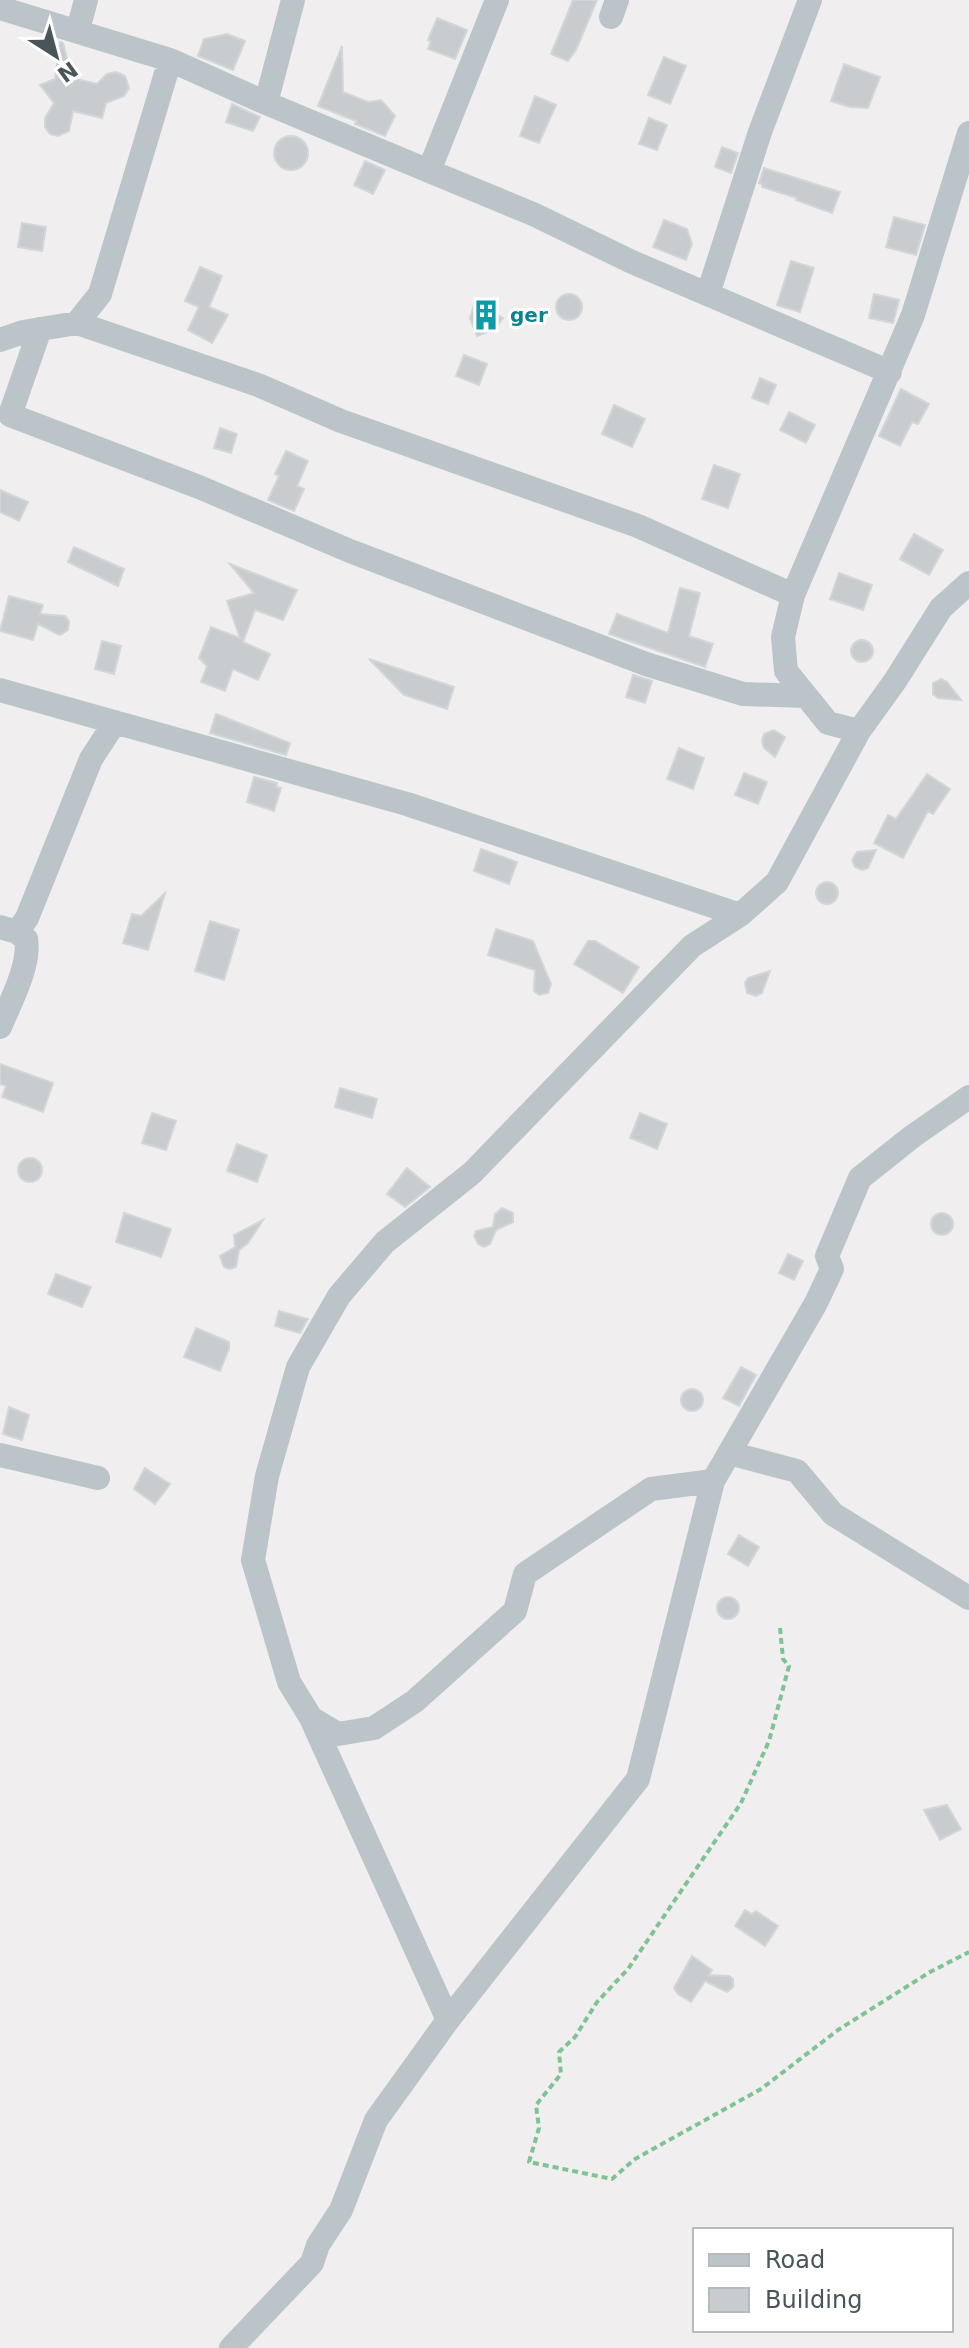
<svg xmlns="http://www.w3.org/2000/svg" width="969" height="2348" viewBox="0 0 969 2348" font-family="'DejaVu Sans',sans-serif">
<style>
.building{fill:#c8cccf;stroke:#d3d6d9;stroke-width:2}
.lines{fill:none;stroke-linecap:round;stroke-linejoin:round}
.path{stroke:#7ec392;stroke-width:4;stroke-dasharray:6 4;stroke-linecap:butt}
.minor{stroke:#bbc5c9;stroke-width:24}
.labels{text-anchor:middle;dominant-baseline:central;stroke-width:6;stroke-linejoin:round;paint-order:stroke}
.culture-label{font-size:20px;font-weight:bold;fill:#0d838f;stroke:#fff;text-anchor:start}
</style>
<rect width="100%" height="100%" fill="#f0eeef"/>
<!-- building -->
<path class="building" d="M573 0H597L576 50 568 61 551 54Z
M437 18 467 30 455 59 428 49 431 41 428 40Z
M227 34 245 41 233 70 198 56 204 39Z
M60 42 63 43 72 78 97 84 107 74 116 72 125 76 129 88 124 96 106 103 102 118 73 111 69 131 58 136 50 134 45 127V118L54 103 40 85 55 79Z
M342 46 343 92 368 102 381 100 395 116 385 136 355 124 356 121 318 106Z
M664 57 686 66 670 104 648 95Z
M844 64 880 77 868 108 850 107 831 101Z
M535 96 556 105 539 143 520 136Z
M232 104 260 117 253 131 226 122Z
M649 118 667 125 657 150 639 144Z
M274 153a17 17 0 1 1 34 0a17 17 0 1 1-34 0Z
M722 147 738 153 731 173 715 167Z
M365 161 385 170 373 194 354 185Z
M764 168 840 192 832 213 796 200 797 198 762 187V184L759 183Z
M894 217 925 225 916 255 886 247Z
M664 220 687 229 692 244 686 260 653 247Z
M22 223 46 227 42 251 18 247Z
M791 261 814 268 800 312 777 305Z
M200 267 222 276 209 307 228 315 212 343 188 330 199 307 185 301Z
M874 294 899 300 893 323 869 318Z
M556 307a13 13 0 1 1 26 0a13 13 0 1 1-26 0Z
M475 302 503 318 494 330 477 336 470 318Z
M464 355 487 364 479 385 456 376Z
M760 378 776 385 768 404 752 398Z
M901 389 929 404 918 424 912 422 900 446 879 436Z
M614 405 645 419 632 447 602 434Z
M789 412 815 425 806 443 780 430Z
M220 428 237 434 231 453 214 448Z
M286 451 308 461 297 486 304 489 294 511 268 500 279 476 275 474Z
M714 465 740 474 728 508 702 499Z
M0 490 28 502 19 521 0 512Z
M914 534 943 550 929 575 900 559Z
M74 547 124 569 118 586 68 562Z
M230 564 297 590 283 620 255 610 243 642 270 654 258 680 233 669 225 691 201 682 207 666 199 658 211 627 240 638 227 601 254 593Z
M839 573 872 585 863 610 830 599Z
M680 588 700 593 689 636 713 644 705 667 609 634 617 614 668 633Z
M9 596 43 605 40 614 65 616 69 621 68 630 60 635 38 624 33 640 0 631Z
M851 651a11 11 0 1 1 22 0a11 11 0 1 1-22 0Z
M102 641 121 646 114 674 95 669Z
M369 659 454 687 447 709 404 695Z
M633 675 652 681 645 703 626 697Z
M941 679 947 682 961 700 938 698 933 694V683Z
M216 714 290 743 286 755 210 733Z
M774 730 785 737 775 757 764 748 762 741 764 734Z
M679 748 704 758 693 789 667 779Z
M744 773 767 782 758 804 735 795Z
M927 774 950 789 933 814 928 811 903 858 874 843 888 815 896 819Z
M254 777 277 783 276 787 281 788 274 811 247 802Z
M481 849 517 862 509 884 474 871Z
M876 850 868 868 862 870 855 867 852 860 857 852Z
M816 893a11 11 0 1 1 22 0a11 11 0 1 1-22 0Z
M165 893 148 950 123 943 132 914 141 916Z
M210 921 239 930 224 980 195 971Z
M496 929 533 941 551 984 548 993 539 995 534 991 535 970 488 955Z
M588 941H595L639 967 623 993 574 964Z
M770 971 762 993 756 996 747 993 745 983 748 978Z
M0 1064 53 1083 43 1112 2 1097 6 1086 0 1084Z
M340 1088 377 1099 372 1118 335 1107Z
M152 1113 176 1121 166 1150 142 1143Z
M640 1113 667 1124 657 1149 630 1138Z
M237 1144 267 1155 257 1182 227 1171Z
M18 1170a12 12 0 1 1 24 0a12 12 0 1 1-24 0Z
M407 1168 430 1187 405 1207 387 1194Z
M502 1208 513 1213V1222L496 1230 490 1244 484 1247 478 1244 474 1236 476 1231 493 1227 495 1214Z
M931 1224a11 11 0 1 1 22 0a11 11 0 1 1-22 0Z
M124 1213 171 1229 161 1257 116 1242Z
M263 1220 248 1243 239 1250 236 1267 230 1269 224 1267 220 1256 235 1247 234 1235Z
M788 1254 803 1261 794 1280 779 1273Z
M56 1274 91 1287 82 1307 48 1294Z
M279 1311 308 1319 300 1333 275 1326Z
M196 1328 229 1342V1349L220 1371 184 1357Z
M741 1367 756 1375 739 1406 723 1398Z
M681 1400a11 11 0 1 1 22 0a11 11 0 1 1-22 0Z
M9 1407 29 1415 22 1440 3 1434Z
M145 1468 170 1484 155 1504 134 1489Z
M739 1535 759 1547 748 1566 728 1554Z
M717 1608a11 11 0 1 1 22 0a11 11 0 1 1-22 0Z
M947 1805 961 1829 940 1840 924 1810Z
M745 1910 752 1914 756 1911 778 1926 765 1946 735 1926Z
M692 1956 712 1970 709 1975 729 1976 733 1979V1987L727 1992 705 1981 691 2002 678 1994 674 1988Z"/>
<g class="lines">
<!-- path -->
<path class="path" d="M780 1628 783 1659 789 1666 769 1741 741 1803 628 1969 597 2002 575 2037 559 2052 561 2074 536 2105 539 2128 529 2162 612 2179 635 2159 761 2089 838 2030 930 1972 969 1952"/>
<!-- minor -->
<path class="minor" d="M293 0 266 103 429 171 497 0
M0 8 170 60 266 103
M611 17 617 0
M78 30 86 0
M429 171 533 214 632 262 890 372
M708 294 760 132 810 0
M77 323 100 294 170 60
M40 329 10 415 199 487 350 551 646 664 743 694 806 696
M0 340 23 332 77 323 258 385 341 421 638 526 793 595
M0 690 407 804 740 915
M859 731 828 723 786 671 783 637 793 595 913 315 969 133
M0 927 17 932 26 939C31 964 10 1003 0 1027
M17 932 27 918 91 759 115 722
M729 1453 797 1471 833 1514 969 1598
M0 1455 98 1478
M713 1481 651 1489 525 1574 515 1611 415 1701 374 1728 338 1734 311 1718 289 1682 253 1560 267 1476 298 1367 339 1296 385 1242 472 1173 692 946 740 915 777 882 859 731 895 681 941 608 969 583
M311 1718 448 2020
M231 2348 312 2263 318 2245 341 2210 376 2120 448 2020 638 1779 713 1481 816 1303 832 1269 827 1256 860 1178 913 1136 969 1097"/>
</g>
<!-- icons -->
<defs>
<g id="building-bare" transform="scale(2.4)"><path d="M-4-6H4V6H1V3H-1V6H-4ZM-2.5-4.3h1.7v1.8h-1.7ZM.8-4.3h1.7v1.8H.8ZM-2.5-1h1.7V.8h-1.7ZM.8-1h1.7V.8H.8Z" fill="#0f9aa8" stroke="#fff" stroke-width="2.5" paint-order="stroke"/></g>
</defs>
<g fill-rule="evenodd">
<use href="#building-bare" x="486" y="315"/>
</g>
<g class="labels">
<!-- culture labels -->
<g class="culture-label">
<text x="510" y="315">ger</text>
</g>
</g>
<!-- legend -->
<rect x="693" y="2228" width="260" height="104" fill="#ffffff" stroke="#b6bbbd" stroke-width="2"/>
<rect x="709" y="2254" width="40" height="12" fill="#bbc5c9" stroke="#b6bbbd" stroke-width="2"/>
<text x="765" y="2268" font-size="24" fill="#485559">Road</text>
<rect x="709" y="2288" width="40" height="24" fill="#c8cccf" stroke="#b6bbbd" stroke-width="2"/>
<text x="765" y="2308" font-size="24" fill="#485559">Building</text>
<!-- north arrow -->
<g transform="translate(56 56) rotate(144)" stroke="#ffffff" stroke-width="6" paint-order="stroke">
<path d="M0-6L14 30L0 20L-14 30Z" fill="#485559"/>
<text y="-12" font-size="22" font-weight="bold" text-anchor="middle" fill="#485559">N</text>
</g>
</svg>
